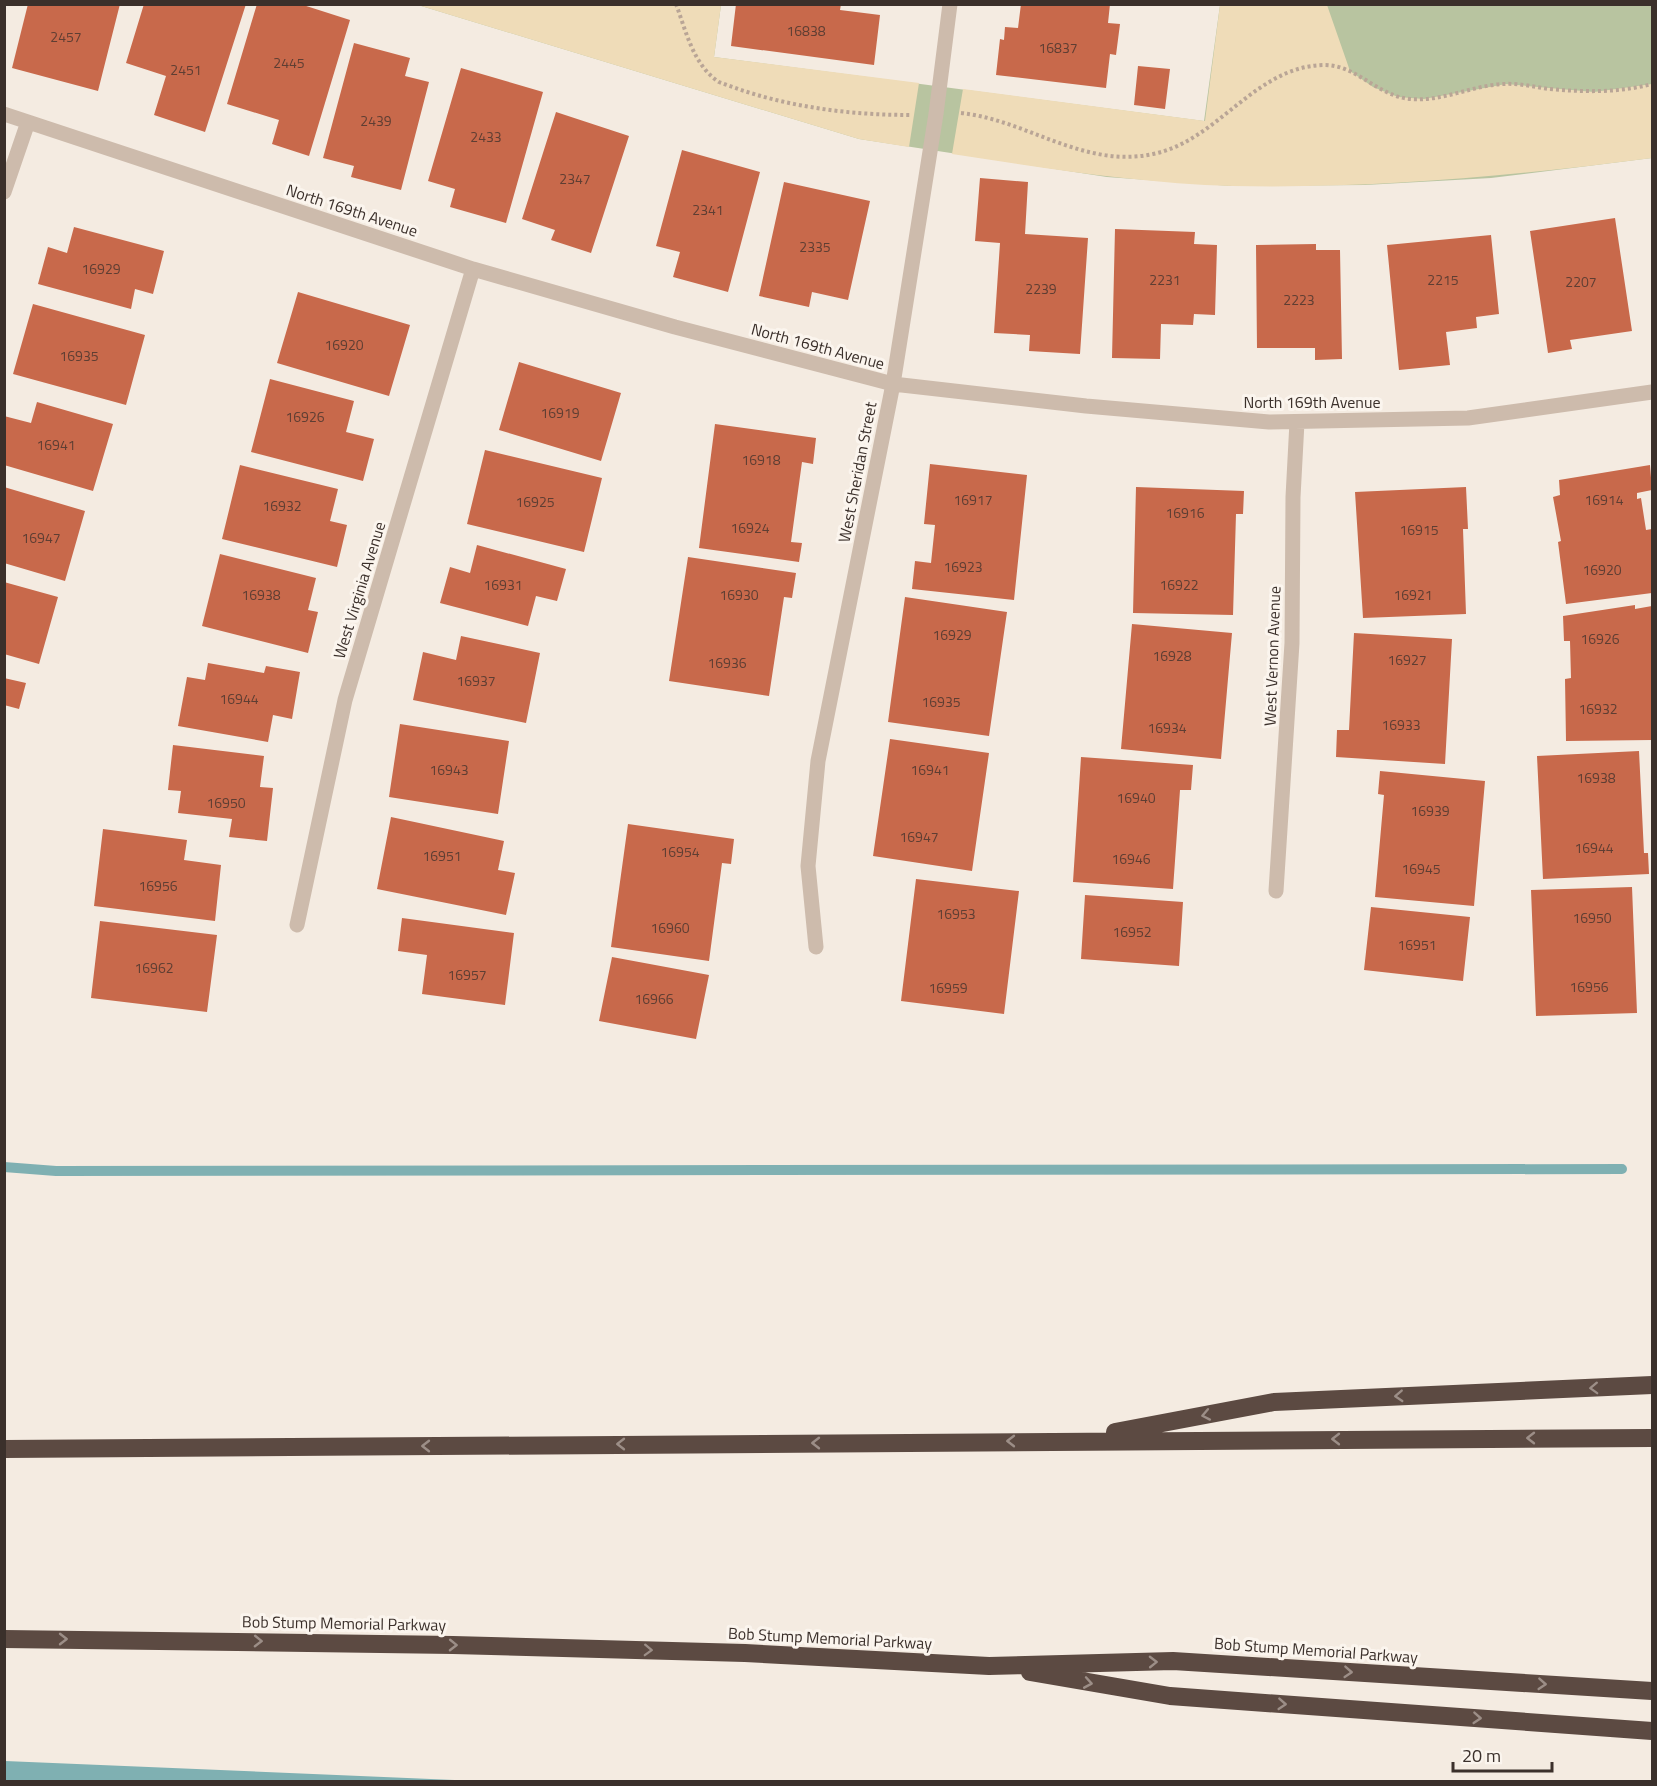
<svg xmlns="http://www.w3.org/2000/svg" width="1657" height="1786" viewBox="0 0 1657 1786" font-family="'Titillium Web',sans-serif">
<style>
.green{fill:#b8c4a0}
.sand{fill:#efdcb8}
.water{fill:#7fb0b2}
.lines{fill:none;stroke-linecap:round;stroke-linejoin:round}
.stream{stroke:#7fb0b2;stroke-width:10}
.building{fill:#c8694b}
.path{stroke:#b9a596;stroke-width:4;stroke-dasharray:3 3;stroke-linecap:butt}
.minor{stroke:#cdbbac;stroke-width:15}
.highway{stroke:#5c4a42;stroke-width:18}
.oneway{stroke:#9c8e87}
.labels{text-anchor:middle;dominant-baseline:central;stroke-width:6;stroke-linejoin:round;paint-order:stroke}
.number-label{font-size:14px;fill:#5e3e33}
.street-label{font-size:16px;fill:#3b302b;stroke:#fbf5ee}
</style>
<rect width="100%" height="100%" fill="#f4ebe1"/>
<!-- green -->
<path class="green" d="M418 5H721L714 57 1204 121 1220 5H1652V158L1491 178 1365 185 1231 186 1107 177 859 139Z"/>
<!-- sand -->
<path class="sand" d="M418 5H721L714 57 919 83 909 147 859 139Z
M1220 5H1327L1350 71 1373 87 1398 97 1424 99 1506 84 1594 92 1652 84V158C1513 176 1373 189 1232 186 1138 183 1045 168 952 154L963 89 1205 121Z"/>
<!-- water -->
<path class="water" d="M5 1761 478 1781 5 1782Z"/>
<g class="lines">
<!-- stream -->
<path class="stream" d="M4 1167 56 1171 1622 1169"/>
</g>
<!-- building -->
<path class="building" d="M28 4H120L98 91 12 68Z
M144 4H246L205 132 154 115 166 76 126 63Z
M257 4H300L350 20 309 156 272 144 279 120 227 104Z
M736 4H841L840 10 880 15 874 65 731 46Z
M1021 4H1110L1108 23 1120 24 1116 55 1110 54 1106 88 996 75 1000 39 1004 40 1005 27 1018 28Z
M354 43 410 58 405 76 429 82 401 190 351 177 354 166 323 158Z
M1138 66 1170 69 1165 109 1134 105Z
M461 68 543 92 506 223 450 207 455 189 428 181Z
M556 112 629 136 591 253 551 240 555 230 522 219Z
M682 150 760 172 728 292 673 277 680 252 656 246Z
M980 178 1028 182 1025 234 1088 238 1080 354 1029 351 1030 335 994 333 1000 243 975 241Z
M784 182 870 201 848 300 812 292 809 307 759 296Z
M1615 218 1632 331 1570 340 1572 349 1548 353 1530 231Z
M74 227 164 251 153 294 135 289 131 309 38 284 48 247 67 253Z
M1115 229 1195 232 1194 244 1217 245 1215 315 1194 314 1193 325 1161 324 1160 359 1112 358Z
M1491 235 1499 314 1476 317 1477 328 1446 332 1450 365 1399 370 1387 245Z
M1316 244V250H1340L1342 359 1315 360V348H1257L1256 245Z
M298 292 410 325 389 396 277 363Z
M33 304 145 335 126 405 13 374Z
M519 362 621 393 601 461 499 430Z
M270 379 354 401 346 432 374 439 363 481 251 452Z
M37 402 113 424 93 491 4 465V416L31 423Z
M715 424 816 438 813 464 802 462 791 542 802 543 799 562 699 548Z
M485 450 602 478 584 552 467 524Z
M930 464 1027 475 1014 600 912 589 915 561 931 563 935 525 924 524Z
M240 465 338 489 330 521 347 525 337 567 222 539Z
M1650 465 1652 490 1637 493V499L1641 498 1646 530 1652 529V593L1566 604 1558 542 1561 541 1553 497 1560 495 1559 480Z
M4 487 85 511 65 581 4 563Z
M1136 487 1244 491 1243 514H1236L1233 615 1133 613Z
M1466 487 1468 529H1463L1466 614 1363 618 1355 492Z
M477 545 566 569 557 601 536 596 528 626 440 603 450 567 470 573Z
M220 554 316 578 308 610 318 612 308 653 202 626Z
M688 557 796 573 792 598 784 597 769 696 669 681Z
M4 582 58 597 39 664 4 654Z
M905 597 1007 612 989 736 888 722Z
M1635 605V609L1652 606V740L1566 741 1565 679 1571 678 1570 641H1564L1563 616Z
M1132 624 1232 633 1221 759 1121 749Z
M1354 633 1452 639 1445 764 1336 757 1337 730H1349Z
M461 636 540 653 526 723 413 700 423 652 456 660Z
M208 663 264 673 266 666 300 672 292 719 273 715 268 742 178 726 187 677 205 680Z
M4 678 26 683 19 709 4 705Z
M400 724 509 741 498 814 389 797Z
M890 739 989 753 972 871 873 856Z
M173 745 264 756 260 787 273 788 267 841 229 837 232 819 178 813 181 791 168 790Z
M1639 751 1644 853H1648L1649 874 1543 879 1537 756Z
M1081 757 1193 765 1191 790H1180L1173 889 1073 882Z
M1380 771 1485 781 1474 906 1375 897 1384 795 1378 794Z
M391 817 504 841 498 870 515 873 506 915 377 889Z
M628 824 734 839 731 864 722 863 709 961 611 947Z
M103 829 187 840 184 860 221 865 215 921 94 906Z
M916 879 1019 891 1004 1014 901 1001Z
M1632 887 1637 1013 1536 1016 1531 890Z
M1085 895 1183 902 1179 966 1081 959Z
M1371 907 1470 917 1463 981 1364 970Z
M402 918 514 933 505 1005 422 994 427 955 398 951Z
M100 921 217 935 207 1012 91 998Z
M612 957 709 975 696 1039 599 1021Z"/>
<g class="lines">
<!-- path -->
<path class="path" d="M676 4C686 31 693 65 719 82 780 106 845 115 911 115
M961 113C1027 120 1084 169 1153 154 1218 141 1254 67 1323 65 1356 64 1377 96 1410 99 1442 102 1473 85 1504 84 1519 83 1534 87 1549 89 1584 92 1618 93 1652 84"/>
<!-- minor -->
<path class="minor" d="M4 114 473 269 675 327 893 384 1086 406 1269 422 1468 418 1652 392
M4 192 28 122
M1276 891 1292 643 1293 497 1297 422
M297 925 345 700 473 269
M816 947 808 866 818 761 893 384 936 114 950 4"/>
<!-- highway -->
<path class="highway" d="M1115 1432 1274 1402 1652 1385
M4 1449 1652 1438
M4 1639 453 1645 745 1653 989 1666 1173 1661 1652 1691
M1030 1672 1170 1696 1652 1731"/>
</g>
<!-- one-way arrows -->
<defs><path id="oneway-chevron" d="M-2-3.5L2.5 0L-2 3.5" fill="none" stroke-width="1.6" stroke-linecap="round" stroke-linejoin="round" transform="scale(1.5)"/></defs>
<g class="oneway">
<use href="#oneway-chevron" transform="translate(1594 1388) rotate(178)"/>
<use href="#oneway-chevron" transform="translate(1399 1396) rotate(177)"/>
<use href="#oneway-chevron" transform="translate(1206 1415) rotate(169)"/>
<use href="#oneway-chevron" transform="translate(1531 1438) rotate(180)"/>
<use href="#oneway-chevron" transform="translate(1336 1439) rotate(180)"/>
<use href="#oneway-chevron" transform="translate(1011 1441) rotate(180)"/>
<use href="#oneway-chevron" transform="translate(816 1443) rotate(180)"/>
<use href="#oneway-chevron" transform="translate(621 1444) rotate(180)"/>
<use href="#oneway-chevron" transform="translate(426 1446) rotate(180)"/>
<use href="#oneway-chevron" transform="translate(63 1639)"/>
<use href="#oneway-chevron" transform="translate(258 1641) rotate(1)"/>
<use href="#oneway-chevron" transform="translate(453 1645) rotate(1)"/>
<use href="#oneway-chevron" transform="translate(648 1650) rotate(2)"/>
<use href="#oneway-chevron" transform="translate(1153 1662) rotate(-1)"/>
<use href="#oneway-chevron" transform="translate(1348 1672) rotate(4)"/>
<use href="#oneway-chevron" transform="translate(1088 1683) rotate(10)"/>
<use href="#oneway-chevron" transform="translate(1542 1684) rotate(4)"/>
<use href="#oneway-chevron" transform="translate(1282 1704) rotate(4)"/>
<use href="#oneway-chevron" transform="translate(1477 1718) rotate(4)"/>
</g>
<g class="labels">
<!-- number labels -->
<g class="number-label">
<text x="806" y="30">16838</text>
<text x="66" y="36">2457</text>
<text x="1058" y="47">16837</text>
<text x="289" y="62">2445</text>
<text x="186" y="69">2451</text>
<text x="376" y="120">2439</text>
<text x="486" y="136">2433</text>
<text x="575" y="178">2347</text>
<text x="708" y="209">2341</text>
<text x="815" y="246">2335</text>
<text x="101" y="268">16929</text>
<text x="1165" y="279">2231</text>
<text x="1443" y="279">2215</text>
<text x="1581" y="281">2207</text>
<text x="1041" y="288">2239</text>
<text x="1299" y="299">2223</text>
<text x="344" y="344">16920</text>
<text x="79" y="355">16935</text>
<text x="560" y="412">16919</text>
<text x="305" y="416">16926</text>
<text x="56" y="444">16941</text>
<text x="761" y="459">16918</text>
<text x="973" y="499">16917</text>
<text x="1604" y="499">16914</text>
<text x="535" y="501">16925</text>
<text x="282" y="505">16932</text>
<text x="1185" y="512">16916</text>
<text x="750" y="527">16924</text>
<text x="1419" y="529">16915</text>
<text x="41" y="537">16947</text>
<text x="963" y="566">16923</text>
<text x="1602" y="569">16920</text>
<text x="503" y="584">16931</text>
<text x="1179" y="584">16922</text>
<text x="261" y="594">16938</text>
<text x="739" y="594">16930</text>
<text x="1413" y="594">16921</text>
<text x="952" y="634">16929</text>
<text x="1600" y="638">16926</text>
<text x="1172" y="655">16928</text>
<text x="1407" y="659">16927</text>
<text x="727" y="662">16936</text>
<text x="476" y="680">16937</text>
<text x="239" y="698">16944</text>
<text x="941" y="701">16935</text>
<text x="1598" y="708">16932</text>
<text x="1401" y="724">16933</text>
<text x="1167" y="727">16934</text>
<text x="449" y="769">16943</text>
<text x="930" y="769">16941</text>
<text x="1596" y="777">16938</text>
<text x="1136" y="797">16940</text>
<text x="226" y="802">16950</text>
<text x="1430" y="810">16939</text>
<text x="919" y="836">16947</text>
<text x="1594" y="847">16944</text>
<text x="680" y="851">16954</text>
<text x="442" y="855">16951</text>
<text x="1131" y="858">16946</text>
<text x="1421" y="868">16945</text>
<text x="158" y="885">16956</text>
<text x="956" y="913">16953</text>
<text x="1592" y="917">16950</text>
<text x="670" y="927">16960</text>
<text x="1132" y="931">16952</text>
<text x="1417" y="944">16951</text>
<text x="154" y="967">16962</text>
<text x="467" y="974">16957</text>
<text x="1589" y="986">16956</text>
<text x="948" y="987">16959</text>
<text x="654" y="998">16966</text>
</g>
<!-- street labels -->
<g class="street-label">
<text transform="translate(352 210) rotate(18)">North 169th Avenue</text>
<text transform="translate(818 346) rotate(15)">North 169th Avenue</text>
<text x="1312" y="402">North 169th Avenue</text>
<text transform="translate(857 472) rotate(-79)">West Sheridan Street</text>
<text transform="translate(359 590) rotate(-73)">West Virginia Avenue</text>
<text transform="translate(1272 656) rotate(-88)">West Vernon Avenue</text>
<text transform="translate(344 1623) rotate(1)">Bob Stump Memorial Parkway</text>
<text transform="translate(830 1638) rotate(3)">Bob Stump Memorial Parkway</text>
<text transform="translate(1316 1650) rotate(4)">Bob Stump Memorial Parkway</text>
</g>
</g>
<!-- border -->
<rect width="1657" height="1786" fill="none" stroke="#3b302b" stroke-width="12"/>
<!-- scale -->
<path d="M1453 1762v9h99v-9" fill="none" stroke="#3b302b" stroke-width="3"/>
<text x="1462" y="1762" font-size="18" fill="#3b302b" stroke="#fbf5ee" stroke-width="4.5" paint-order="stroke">20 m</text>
</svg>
